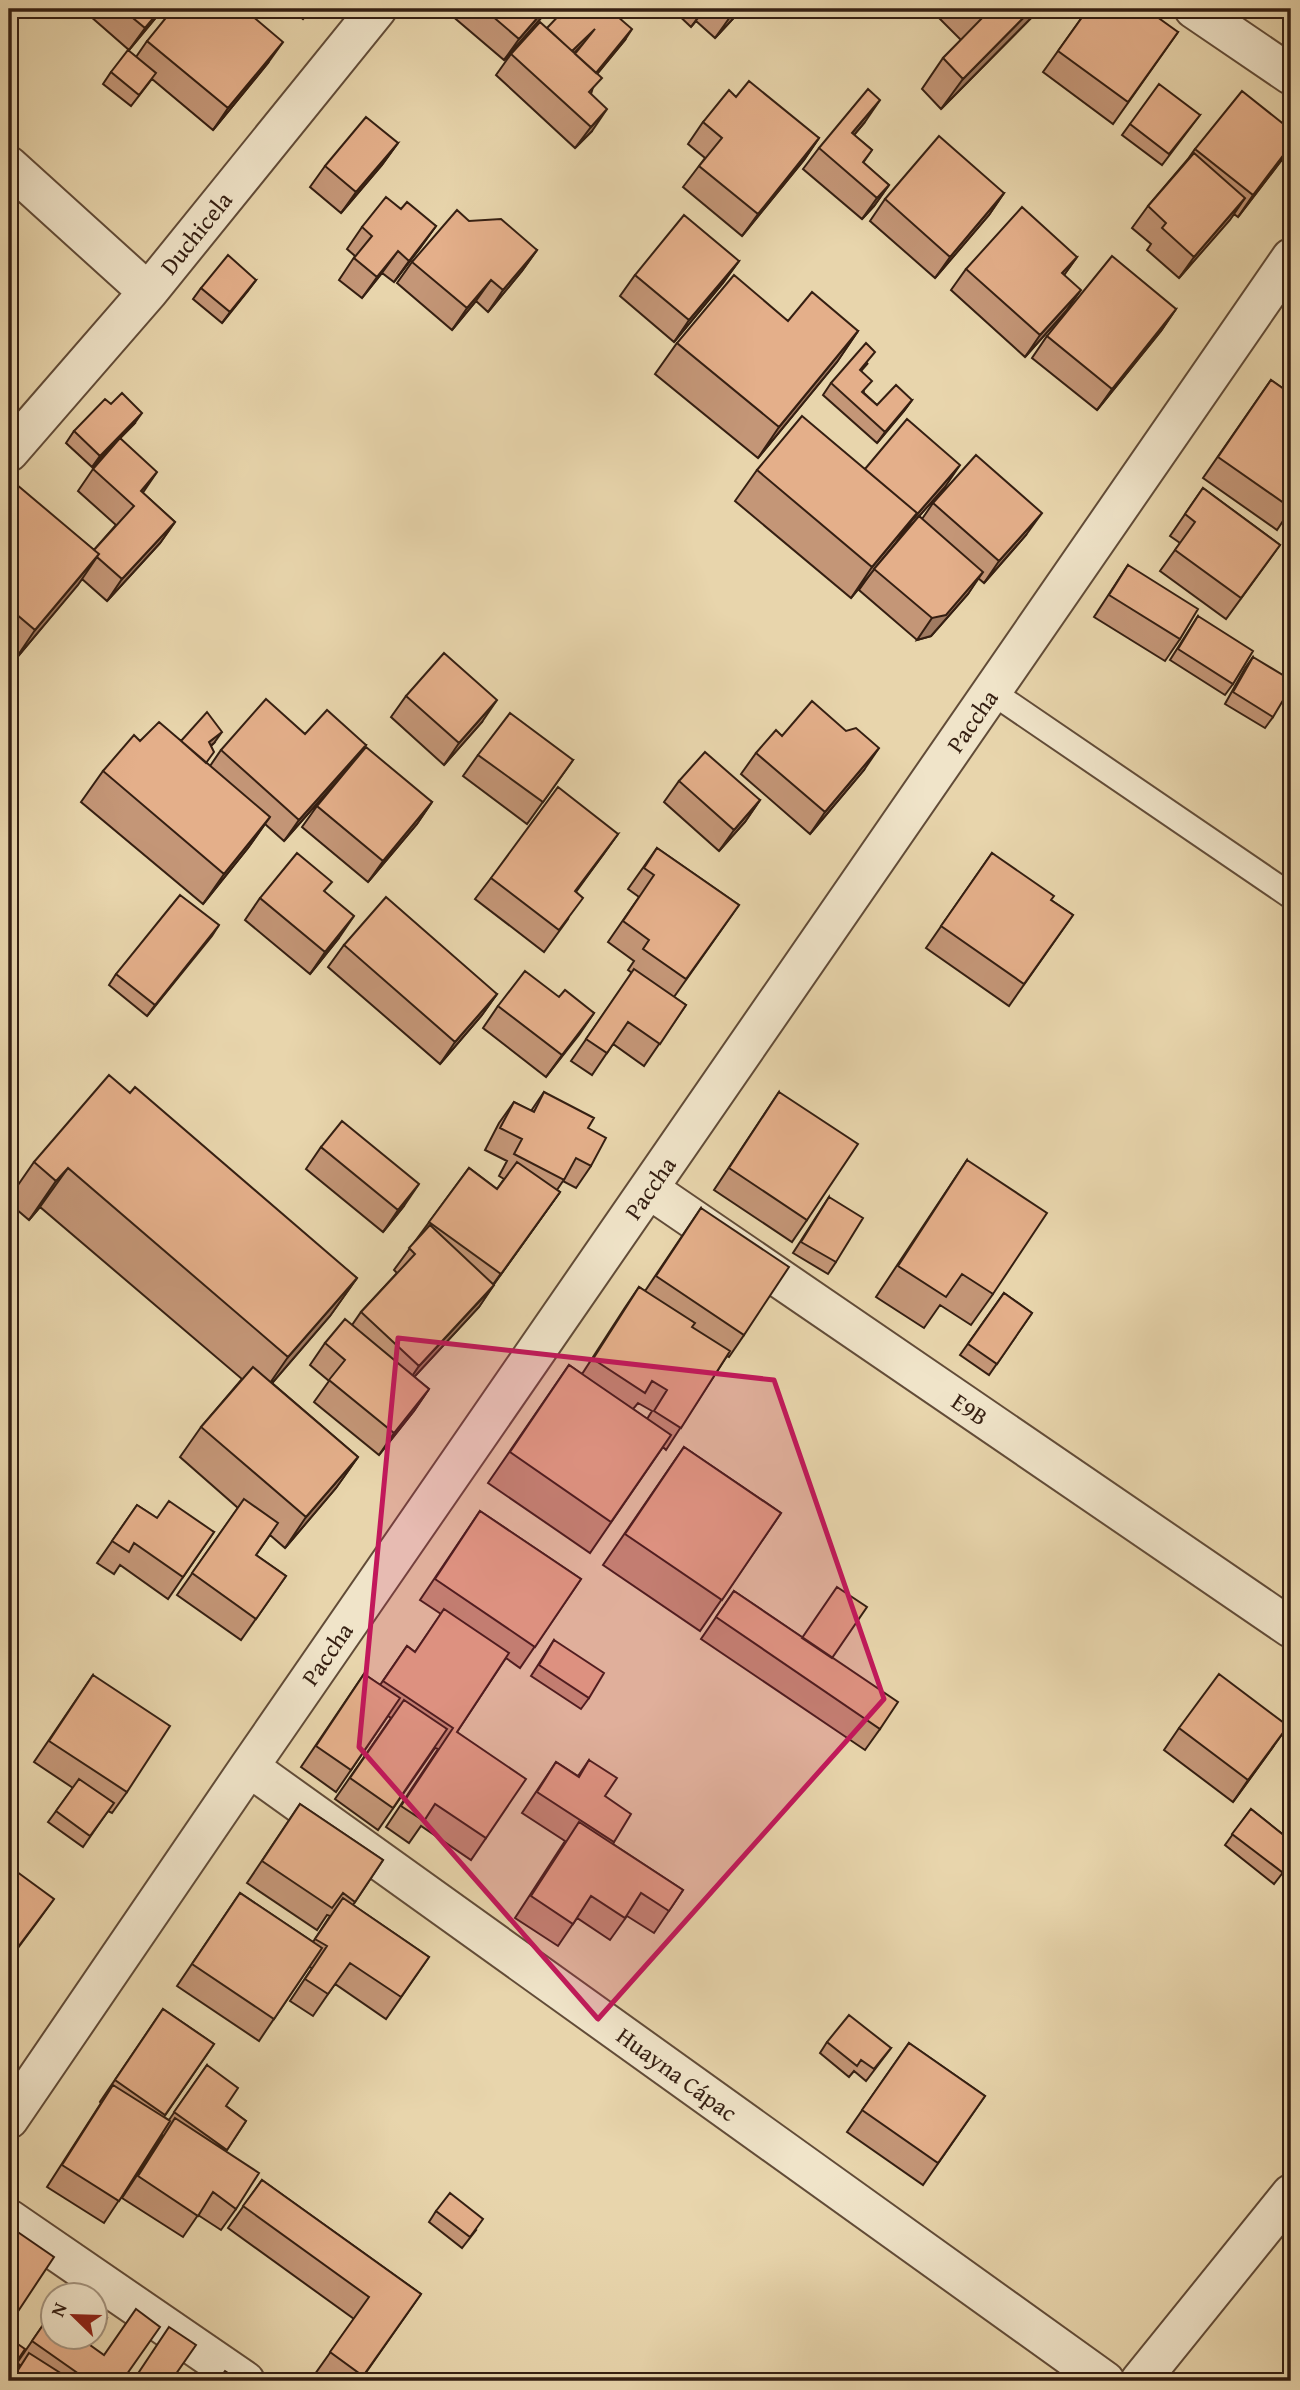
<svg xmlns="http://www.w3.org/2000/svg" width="1300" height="2390" viewBox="0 0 1300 2390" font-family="'Gentium Book Plus',serif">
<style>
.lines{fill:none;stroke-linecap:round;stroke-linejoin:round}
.service-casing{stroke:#624c38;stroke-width:28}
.minor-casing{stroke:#624c38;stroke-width:42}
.service{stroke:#f0e4c9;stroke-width:24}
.minor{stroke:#f0e4c9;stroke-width:38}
.wall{fill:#c49677;stroke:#351f12;stroke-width:2;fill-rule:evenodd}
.shaded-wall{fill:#a07a61;stroke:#351f12;stroke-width:2}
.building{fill:#e4af8a;stroke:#351f12;stroke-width:2}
.marked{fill:#c2185b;fill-opacity:0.2;stroke:#c2185b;stroke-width:5;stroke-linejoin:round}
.labels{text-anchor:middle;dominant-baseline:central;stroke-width:6;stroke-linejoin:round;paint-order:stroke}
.street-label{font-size:24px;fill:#351f12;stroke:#f0e4c9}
</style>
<rect width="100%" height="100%" fill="#e8d5ac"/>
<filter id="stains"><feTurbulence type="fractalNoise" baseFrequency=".00286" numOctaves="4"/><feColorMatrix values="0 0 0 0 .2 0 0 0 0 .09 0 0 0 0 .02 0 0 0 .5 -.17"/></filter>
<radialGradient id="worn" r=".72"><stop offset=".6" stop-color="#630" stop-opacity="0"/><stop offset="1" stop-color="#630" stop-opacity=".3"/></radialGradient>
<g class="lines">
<!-- service casing -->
<g class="service-casing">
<path id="service" d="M992 692 1291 896"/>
</g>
<!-- minor casing -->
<g class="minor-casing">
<path id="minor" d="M1194 9 1291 75
M9 166 148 292
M9 452 148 292 377 9
M649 1189 1291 1628
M249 1767 1105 2381
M9 2119 249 1767 1291 258
M9 2219 245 2381
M1140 2381 1291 2194"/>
</g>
<!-- service -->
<use href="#service" class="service"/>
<!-- minor -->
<use href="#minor" class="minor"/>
</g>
<!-- wall -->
<path class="wall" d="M82 9H163L129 50Z
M291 9H312L303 19Z
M444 9H549L504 60Z
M672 9H742L715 38 696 21 691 27Z
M930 9H1040L941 109 922 89 943 58 961 40Z
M1088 9 1178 32 1113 124 1043 72Z
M547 28 625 40 597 74 591 94 592 131 575 148 496 75 511 54Z
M147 41 268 63 213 130 152 79 131 106 103 84 111 72 136 57Z
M736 97 819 138 804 160 742 236 683 187 705 158 688 144 703 122Z
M1200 115 1162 165 1122 135 1130 124Z
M865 122 854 135 872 150 863 163 889 185 874 206 862 219 803 169 819 148Z
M1291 130V146L1284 157 1238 217 1234 214 1179 278 1147 250 1151 244 1132 228 1148 206 1188 159 1195 149Z
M398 143 382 165 341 213 310 187 325 166Z
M1004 193 989 215 935 278 870 221 885 199Z
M401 209 436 226 394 282 382 273 362 298 339 280 355 256 347 249 362 227Z
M469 221 537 250 522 271 488 312 476 301 452 330 397 283 412 262Z
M1077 257 1064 275 1066 311 1025 357 951 290 966 269Z
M739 261 723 283 674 342 620 296 635 275Z
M256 280 222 323 193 299 201 288Z
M1176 309 1161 331 1097 410 1032 358 1047 336Z
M788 321 858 331 837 362 758 458 655 374 677 343Z
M868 363 861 371 864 393 877 405 912 400 904 411 877 443 823 395 831 383Z
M1271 380 1291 394V527L1283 521 1277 530 1203 478Z
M134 424 120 438 143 493 175 522 160 543 107 601 82 579 14 661 9 657V481L94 550 116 525 78 491 93 469 117 442 92 467 66 443 74 431Z
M865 469 945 487 919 516 922 519 933 503 1026 535 984 583 978 578 968 594 931 636 917 640 859 590 871 573 851 598 735 501 757 470Z
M1203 488 1280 545 1226 619 1160 571 1180 543 1170 536Z
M1128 565 1180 639 1165 661 1094 617Z
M1198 616 1233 684 1225 695 1170 660Z
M1253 657 1273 717 1265 728 1225 704 1245 668Z
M406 696 482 722 444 765 391 717Z
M305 734 366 745 352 764 432 802 417 824 368 882 302 827 317 806 345 772 284 841 265 824 248 848 203 904 81 802 103 771 140 741H181L214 743 211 746 206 763 210 766 221 750Z
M782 736 864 770 810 834 741 774 756 753Z
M478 755 573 760 527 824 463 776Z
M679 781 760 800 745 822 719 851 664 802Z
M618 834 576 892 568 919 544 952 475 899 491 878Z
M657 848 739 905 674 997 686 1005 644 1066 613 1044 592 1075 571 1061 632 973 628 970 634 961 608 942 639 897 628 889Z
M992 853 1051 900 1073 915 1009 1006 926 948Z
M325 892 339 938 310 974 245 920 260 898Z
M219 925 147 1016 109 985 116 974Z
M344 945 497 994 482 1015 440 1064 328 967Z
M559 997 594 1013 546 1077 483 1028 498 1006Z
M544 1092 588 1128 591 1166 576 1188 563 1181 557 1190 560 1192 494 1284 479 1307 414 1377 429 1389 414 1411 379 1455 314 1402 329 1381 310 1365 325 1343 352 1325 361 1312 397 1273 394 1270 469 1168 497 1189 504 1179 499 1176 507 1161 485 1150 499 1123 514 1102 531 1111Z
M779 1092 807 1220 792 1242 714 1190Z
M130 1093 357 1278 330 1316 272 1383 358 1457 336 1488 285 1548 270 1535 256 1555 286 1576 241 1640 177 1595 238 1508 180 1457 201 1427 242 1379 40 1207 29 1220 9 1203V1198L34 1162Z
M321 1147 404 1206 383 1232 306 1169Z
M967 1160 993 1294 971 1325 940 1305 924 1328 876 1297Z
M829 1197 836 1262 828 1274 793 1253Z
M701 1208 744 1335 729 1357 727 1356 666 1450 663 1447 590 1553 488 1483 569 1365 582 1374 624 1309 639 1287 645 1291ZM638 1403 652 1411 647 1419 633 1409Z
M1004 1293 1032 1313 989 1375 960 1355Z
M684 1447 781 1513 700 1631 603 1565Z
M137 1505 157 1518 214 1532 168 1599 120 1565 114 1574 97 1563Z
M480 1511 581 1579 520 1668 506 1658 457 1732 486 1838 471 1860 421 1826 409 1843 386 1827 438 1749 435 1748 378 1830 335 1799 391 1718 388 1716 336 1792 301 1767 364 1674 380 1685 407 1646 415 1652 441 1614 420 1600Z
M734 1591 832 1658 880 1729 865 1750 701 1639Z
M554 1640 589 1698 581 1709 531 1676Z
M93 1675 127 1792 112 1813 108 1811 83 1847 48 1822 73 1788 34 1762Z
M1179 1728 1273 1747 1233 1802 1164 1750Z
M589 1760 605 1796 614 1842 613 1844 683 1890 654 1933 627 1916 610 1940 577 1918 558 1946 515 1918 565 1841 522 1813 556 1762 578 1776Z
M300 1804 383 1860 353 1905 429 1957 386 2019 335 1984 313 2016 290 2001 312 1968 309 1967 259 2041 177 1986 240 1893 313 1942 330 1916 327 1915 317 1930 247 1883Z
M1251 1809 1291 1841V1862L1274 1884 1225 1845Z
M163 2009 214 2044 164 2117 169 2120 207 2065 226 2106 246 2121 226 2151 236 2209 221 2230 198 2215 183 2237 122 2198 163 2136 162 2135 104 2223 47 2187 101 2103 100 2102Z
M827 2042 891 2048 866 2081 854 2071 849 2077 820 2053Z
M909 2043 985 2096 923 2185 847 2132Z
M262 2180 421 2294 360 2381H326L315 2374 354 2319 228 2228Z
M436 2211 476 2230 462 2248 429 2222Z
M94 2299 96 2310 107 2318 94 2336Z
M52 2312V2337H94L89 2344 122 2381H9L20 2365 17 2363Z"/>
<!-- shaded-wall -->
<path class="shaded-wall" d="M161 9H163L129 50 145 28Z
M545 9H549L504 60 519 39Z
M704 9H705L691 27Z
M737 9H742L715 38 730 17Z
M1032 9H1040L941 109 963 79Z
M595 29 587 40 561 66 569 54Z
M632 29 625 40 586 87 593 76Z
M283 42 268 63 213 130 228 108Z
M880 100 865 122 837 155 852 133Z
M607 109 592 131 575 148 591 127Z
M819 138 804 160 742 236 758 214Z
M398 143 382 165 341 213 356 192Z
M1291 145 1284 157 1238 217 1253 195Z
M889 185 874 206 862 219 877 198Z
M1004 193 989 215 935 278 950 257Z
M1245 198 1230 220 1179 278 1194 257Z
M436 226 421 247 394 282 409 261Z
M537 250 522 271 488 312 503 290Z
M398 251 382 273 362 298 377 277Z
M1077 257 1062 278V273Z
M739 261 723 283 674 342 689 320Z
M256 280 248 291 222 323 230 312Z
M491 280 476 301 452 330 467 308Z
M1081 290 1066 311 1025 357 1040 335Z
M1176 309 1161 331 1097 410 1112 389Z
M858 331 837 362 758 458 779 427Z
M912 400 904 411 877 443 885 432Z
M142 413 134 424 92 467 100 456Z
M960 465 945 487 897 541 913 519Z
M157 472 142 494 141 491Z
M917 513 895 544 851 598 872 567Z
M1042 513 1026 535 984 583 999 561Z
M175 522 160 543 107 601 122 579Z
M99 554 78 585 14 661 35 630Z
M983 572 968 594 931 636 917 640 932 618Z
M497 700 482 722 444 765 459 743Z
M222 732 214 743 201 753 209 742Z
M366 745 350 766 284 841 299 820Z
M879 748 864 770 810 834 825 812Z
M760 800 745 822 719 851 734 830Z
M432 802 417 824 368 882 383 861Z
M270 817 248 848 203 904 224 874Z
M618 834 603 855 560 912 575 891Z
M354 916 339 938 310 974 325 952Z
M219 925 212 936 147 1016 155 1005Z
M497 994 482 1015 440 1064 455 1042Z
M594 1013 579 1035 546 1077 562 1055Z
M68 1168 40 1207 29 1220 56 1181Z
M419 1184 404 1206 383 1232 398 1210Z
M560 1192 489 1290 494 1285 479 1307 404 1388 419 1366 489 1291Z
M357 1278 330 1316 261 1396 288 1357Z
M429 1389 414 1411 379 1455 394 1433Z
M358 1457 336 1488 285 1548 306 1517Z
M1288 1726 1273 1747 1233 1802 1248 1780Z
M54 1899 38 1921 9 1960V1959Z"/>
<!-- building -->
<path class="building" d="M122 9H161L145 28Z
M173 9H244L283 42 228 108 147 41Z
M484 9H545L519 39Z
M565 9H597L605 17 610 10 632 29 596 73 575 54 595 29 572 51 547 28Z
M721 9H737L730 17Z
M983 9H1032L963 79 943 58 987 13Z
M1088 9H1146L1178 32 1128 102 1058 51Z
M540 22 602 78 589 92 607 109 591 127 511 54Z
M128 50 156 73 139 95 111 72Z
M749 81 819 138 758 214 699 166 722 138 703 122 729 90 736 97Z
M1159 84 1200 115 1169 154 1130 124Z
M868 89 880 100 852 133 872 150 863 162 889 185 877 198 819 148Z
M1242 91 1291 130V145L1253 195 1195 149Z
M366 117 398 143 356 192 325 166Z
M939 136 1004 193 950 257 885 199Z
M1194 153 1245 198 1194 257 1162 228 1166 223 1148 206Z
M386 197 401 209 407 202 436 226 409 261 398 251 377 277 354 258 372 236 362 227Z
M1022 207 1077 257 1062 273 1081 290 1040 335 966 269Z
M457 210 469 221 501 219 537 250 503 290 491 280 467 308 412 262Z
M684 215 739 261 689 320 635 275Z
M228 255 256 280 230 312 201 288Z
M1112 256 1176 309 1112 389 1047 336Z
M734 275 788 321 812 292 858 331 779 427 677 343Z
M866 343 875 352 860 370 872 381 862 392 877 405 896 385 912 400 885 432 831 383Z
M1271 380 1291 394V508L1218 457Z
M122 393 142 413 100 456 74 431 105 399 111 404Z
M802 416 917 513 872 567 757 470Z
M907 419 960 465 913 519 917 513 865 469Z
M120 438 157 472 141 491 175 522 122 579 97 557 99 554 94 550 134 506 93 469Z
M976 455 1042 513 999 561 933 503Z
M10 479 99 554 35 630 9 608V481Z
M1203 488 1280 545 1241 598 1175 550 1195 522 1185 514Z
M919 516 983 572 946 615 932 618 874 569Z
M1128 565 1198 609 1180 639 1109 595Z
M1198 616 1253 651 1233 684 1178 649Z
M444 653 497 700 459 743 406 696Z
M1253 657 1291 680V687L1273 717 1233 692Z
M266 699 305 734 327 710 366 745 299 820 221 750Z
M812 701 846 731 856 728 879 748 825 812 756 753 776 730 782 736Z
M207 712 222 732 209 742 214 752 206 763 181 741Z
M510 713 573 760 543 802 478 755Z
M159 722 270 817 224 874 103 771 134 735 140 741Z
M9 734 16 741 9 749Z
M366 747 432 802 383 861 317 806Z
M705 752 760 800 734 830 679 781Z
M558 787 618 834 575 891 583 898 559 930 491 878Z
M657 848 739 905 686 979 643 949 649 940 623 921 654 875 644 868Z
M297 853 332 882 324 891 354 916 325 952 260 898Z
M992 853 1054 896 1051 900 1073 915 1024 984 941 926Z
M180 895 219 925 155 1005 116 974Z
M386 897 497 994 455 1042 344 945Z
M634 969 686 1005 660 1044 628 1022 607 1053 586 1039Z
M525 971 559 997 565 990 594 1013 562 1055 498 1006Z
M109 1075 130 1093 135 1087 357 1278 288 1357 68 1168 56 1181 34 1162Z
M544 1092 594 1118 588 1128 606 1138 591 1166 576 1158 564 1180 514 1154 522 1139 500 1128 514 1102 534 1112Z
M779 1092 858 1144 807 1220 729 1168Z
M342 1121 419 1184 398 1210 321 1147Z
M967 1160 1047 1213 993 1294 962 1274 946 1297 898 1266Z
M517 1162 560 1192 501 1274 429 1222 469 1168 497 1189Z
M829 1197 863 1218 836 1262 801 1242Z
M701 1208 789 1267 744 1335 656 1276Z
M430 1225 494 1285 419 1366 361 1312 415 1254 409 1248Z
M639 1287 695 1323 692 1327 730 1351 681 1428 654 1411 667 1390 652 1381 645 1393 593 1359Z
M1004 1293 1032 1313 997 1364 968 1344Z
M345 1319 429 1389 394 1433 329 1380 345 1360 325 1343Z
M569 1365 671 1435 611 1522 510 1452Z
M253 1367 358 1457 306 1517 201 1427Z
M684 1447 781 1513 722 1600 625 1534Z
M244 1499 278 1523 256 1555 286 1576 256 1619 192 1573Z
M169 1501 214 1532 183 1577 134 1543 129 1552 112 1541 137 1505 157 1518Z
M480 1511 581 1579 535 1647 435 1579Z
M837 1587 867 1607 832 1658 802 1638Z
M734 1591 898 1702 880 1729 716 1617Z
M444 1609 509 1653 457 1732 526 1779 486 1838 435 1804 424 1821 401 1806 453 1728 383 1681 407 1646 415 1652Z
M554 1640 604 1673 589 1698 539 1665Z
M364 1674 400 1698 351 1770 316 1746Z
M1219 1674 1288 1726 1248 1780 1179 1728Z
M93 1675 170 1726 127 1792 49 1741Z
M404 1700 447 1729 393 1808 350 1778Z
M589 1760 617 1778 605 1796 631 1814 614 1842 537 1792 556 1762 579 1777Z
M79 1779 114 1803 90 1836 56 1811Z
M300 1804 383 1860 355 1902 343 1893 332 1908 262 1861Z
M1251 1809 1291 1841V1860L1282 1872 1232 1834Z
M579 1822 683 1890 669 1911 641 1893 625 1918 591 1896 573 1924 531 1896Z
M9 1866 54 1899 9 1959Z
M240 1893 322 1948 274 2019 192 1964Z
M343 1898 429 1957 401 1997 350 1963 328 1994 305 1979 327 1946 315 1939Z
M163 2009 214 2044 165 2115 115 2080Z
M849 2015 891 2048 874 2069 861 2060 857 2066 827 2042Z
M909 2043 985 2096 938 2163 862 2110Z
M207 2065 238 2088 226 2106 246 2121 227 2150 174 2112Z
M113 2085 170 2121 119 2201 62 2165Z
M175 2118 259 2173 236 2209 213 2192 198 2216 138 2176Z
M262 2180 421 2294 363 2376 330 2352 369 2297 243 2206Z
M450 2193 483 2219 470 2237 436 2211Z
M9 2226 54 2257 9 2325Z
M68 2290 75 2295H64Z
M94 2299 100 2303 96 2310 107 2318 100 2329 94 2325Z
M136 2309 160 2327 122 2381H89L32 2341 52 2312V2337H85L83 2340 104 2355Z
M169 2327 196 2345 171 2381H133Z
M9 2338 25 2349 9 2373Z
M29 2353 73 2381H11Z
M225 2371 240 2381H218Z"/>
<!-- marked area -->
<path class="marked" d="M398 1338 774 1380 884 1699 598 2019 359 1747Z"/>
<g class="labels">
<!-- street labels -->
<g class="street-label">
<text transform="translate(196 233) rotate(-51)">Duchicela</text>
<text transform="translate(972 721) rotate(-55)">Paccha</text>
<text transform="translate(650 1188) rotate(-55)">Paccha</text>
<text transform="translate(970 1409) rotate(34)">E9B</text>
<text transform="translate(327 1654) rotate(-55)">Paccha</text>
<text transform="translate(677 2074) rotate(36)">Huayna Cápac</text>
</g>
</g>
<!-- margin -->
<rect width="1300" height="2390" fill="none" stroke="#e8d5ac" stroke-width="35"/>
<rect x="10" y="10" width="1279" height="2369" fill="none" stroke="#351f12" stroke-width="3.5"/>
<rect x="18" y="18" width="1265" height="2355" fill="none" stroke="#351f12" stroke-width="2"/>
<!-- north arrow -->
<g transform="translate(74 2316) rotate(293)"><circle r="33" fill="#f0e4c9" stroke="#a59580" stroke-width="2"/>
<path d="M0-5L12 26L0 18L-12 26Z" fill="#8f2418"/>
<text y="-10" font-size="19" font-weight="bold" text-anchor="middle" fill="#351f12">N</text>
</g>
<rect width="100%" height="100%" filter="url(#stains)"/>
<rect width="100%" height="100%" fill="url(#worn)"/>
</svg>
